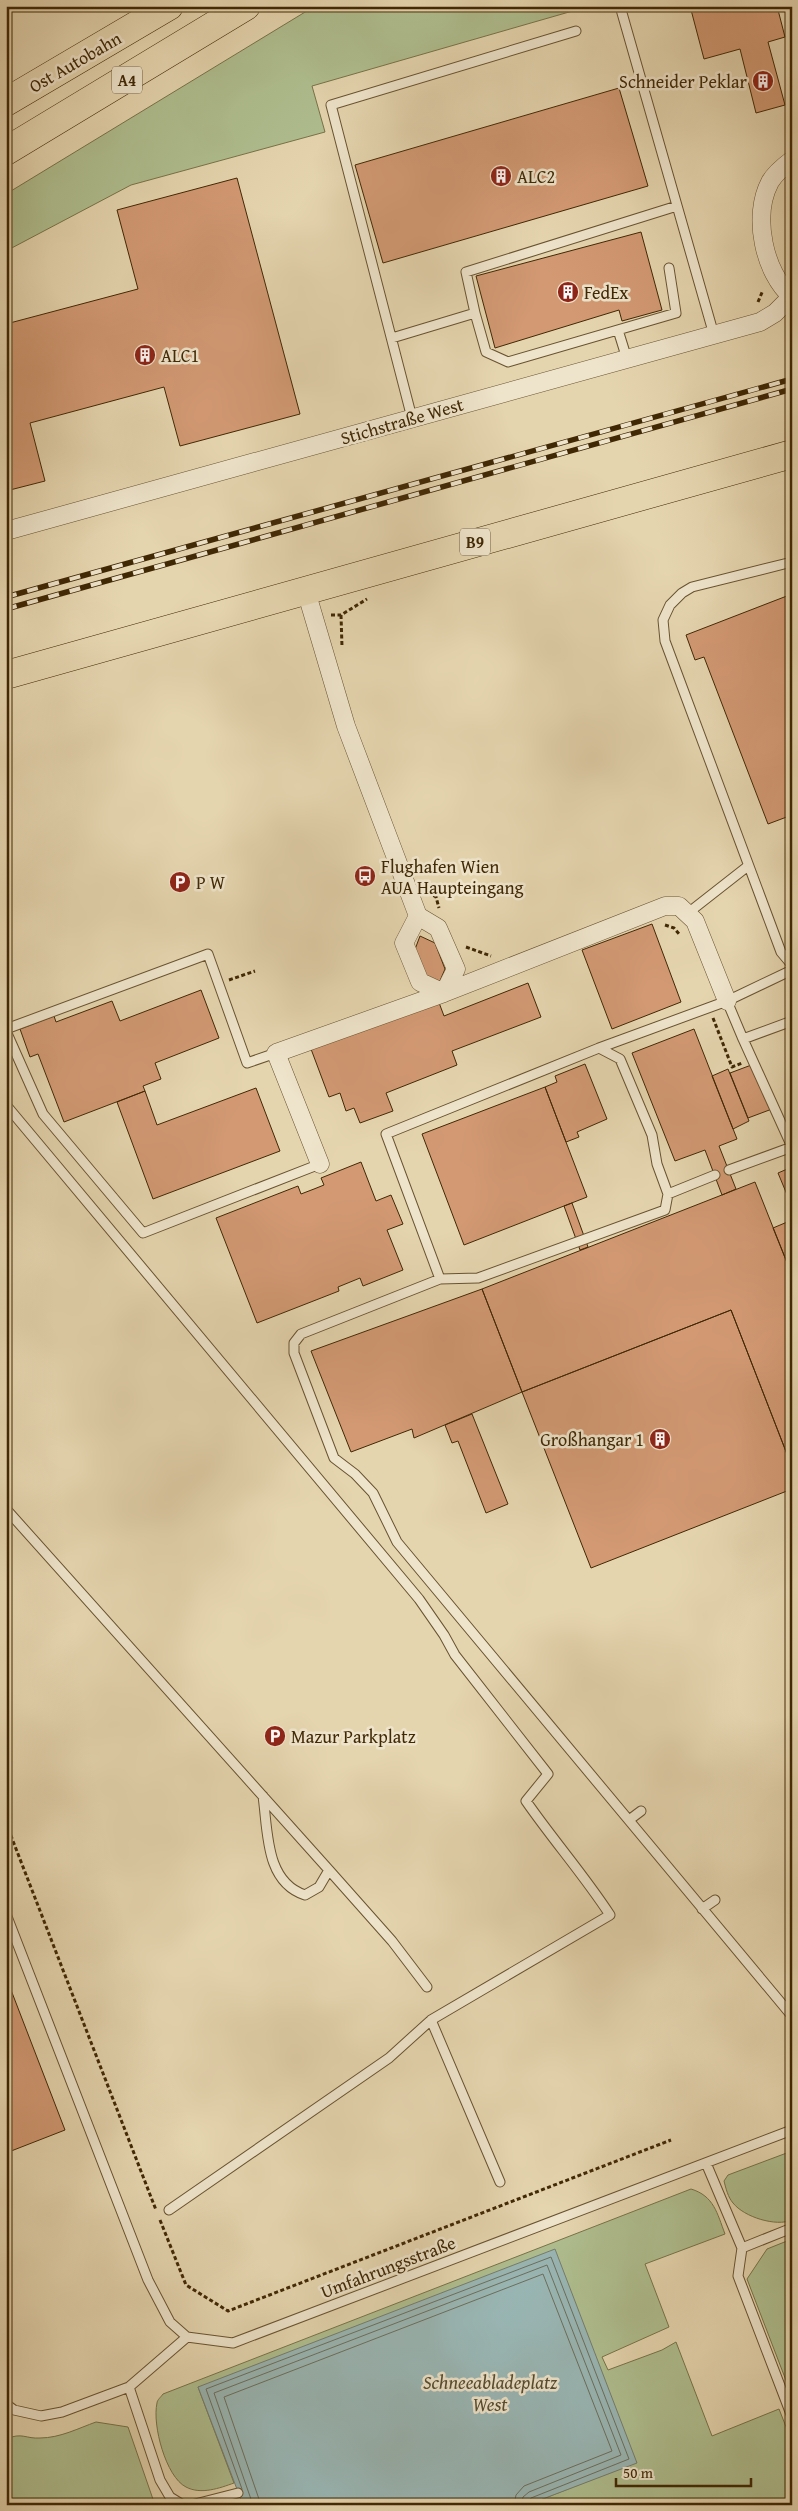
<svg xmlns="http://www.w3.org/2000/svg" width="798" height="2511" viewBox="0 0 798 2511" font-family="'Gentium Book Plus',serif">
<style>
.green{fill:#afbe8f;stroke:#78734a}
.water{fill:#99b6b4;stroke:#757d6e}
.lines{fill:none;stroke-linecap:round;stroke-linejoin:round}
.shore{stroke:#6c6f5c;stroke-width:1}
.building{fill:#d29973;stroke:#402805}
.service-casing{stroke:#695330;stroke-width:11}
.minor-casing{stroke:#695330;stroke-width:19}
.primary-casing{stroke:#402805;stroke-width:29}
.motorway-casing{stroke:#402805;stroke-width:29}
.path{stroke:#402805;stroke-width:3;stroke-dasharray:4 2.5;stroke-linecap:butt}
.service{stroke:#eee4cb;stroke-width:9}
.minor{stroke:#eee4cb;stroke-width:18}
.primary{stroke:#e5d5af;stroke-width:28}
.motorway{stroke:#e5d5af;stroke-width:28}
.rail-casing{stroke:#402805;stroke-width:5.5}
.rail{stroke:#eee4cb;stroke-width:4;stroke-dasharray:11;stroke-linecap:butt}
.labels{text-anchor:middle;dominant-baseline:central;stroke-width:5;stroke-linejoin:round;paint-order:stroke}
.shield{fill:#eee4cb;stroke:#746040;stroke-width:1}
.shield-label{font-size:16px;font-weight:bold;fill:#402805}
.street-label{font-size:18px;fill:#402805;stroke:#eee4cb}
.poi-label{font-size:18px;fill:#402805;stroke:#eee4cb;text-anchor:start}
.water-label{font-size:19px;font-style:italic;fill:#564c31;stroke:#eee4cb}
</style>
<rect width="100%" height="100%" fill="#e5d5af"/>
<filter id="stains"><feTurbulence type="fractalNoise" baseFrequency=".004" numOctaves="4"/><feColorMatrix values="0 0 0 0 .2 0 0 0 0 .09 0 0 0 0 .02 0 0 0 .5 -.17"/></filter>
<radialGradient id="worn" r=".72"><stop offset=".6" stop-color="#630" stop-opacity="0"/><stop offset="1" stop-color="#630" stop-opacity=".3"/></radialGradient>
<!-- green -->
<path class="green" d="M315 6 583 8 312 86 325 132 131 185 6 251V194Z
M792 2151V2220C776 2227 744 2217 733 2203 728 2197 726 2189 724 2181L728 2175Z
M691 2189C714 2196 717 2213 725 2234L645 2264 669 2327 602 2357 608 2370 662 2350 676 2342 712 2436 779 2409 792 2442V2505H527L637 2462 198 2387 234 2483C220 2488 201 2495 186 2487 166 2477 152 2425 157 2403 157 2400 161 2397 163 2394Z
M792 2239V2396L747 2279 767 2249Z
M96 2422 128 2427 155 2505H16L6 2496V2439C22 2432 26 2439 40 2438 60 2438 79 2428 96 2422Z"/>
<!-- water -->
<path class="water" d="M555 2249 637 2463 527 2505H243L198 2387Z"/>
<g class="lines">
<!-- shore -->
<path class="shore" d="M242 2489 206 2389 551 2257 629 2459 531 2498 528 2505
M253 2505 214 2393 547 2265 621 2455 529 2492 523 2497 521 2505
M261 2505 224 2397 543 2274 612 2451 524 2486 516 2495 514 2505"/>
</g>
<!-- building -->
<path class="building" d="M690 6H777L785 37 768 42 785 105 756 113 740 49 704 59Z
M619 88 648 186 383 263 355 165Z
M237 178 300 414 180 446 164 387 30 423 45 481 6 491V324L138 289 117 210Z
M641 232 662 310 622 321 619 310 495 348 476 276Z
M792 594V815L768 824 704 657 695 660 686 635Z
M652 924 681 1002 612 1029 582 950Z
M420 936 435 943 445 969 439 983 424 978 414 952Z
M528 983 541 1017 452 1051 457 1065 386 1093 393 1111 360 1123 354 1108 346 1111 340 1093 329 1097 311 1049 438 1000 444 1016Z
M201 990 219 1038 155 1063 161 1079 143 1086 145 1091 64 1122 38 1054 30 1057 20 1029 54 1016 56 1022 112 1001 120 1021Z
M694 1029 737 1139 719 1146 736 1189 722 1195 705 1150 675 1161 632 1053Z
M585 1064 607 1119 577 1132 579 1137 566 1142 545 1087 557 1082 555 1076Z
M754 1064 772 1109 748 1118 730 1073Z
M728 1069 749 1121 733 1129 712 1076Z
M545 1087 587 1197 464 1245 422 1134Z
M256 1088 280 1151 153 1199 117 1102 145 1091 157 1125Z
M361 1162 376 1201 391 1195 403 1224 387 1230 403 1270 363 1286 360 1278 338 1287 339 1291 257 1323 216 1218 298 1186 301 1194 314 1189 324 1185 321 1178Z
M792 1167V1195L788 1197 778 1173Z
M755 1182 792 1275V1467L731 1310 522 1392 482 1289Z
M572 1203 588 1247 580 1250 564 1206Z
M792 1220V1275L773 1228Z
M482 1289 522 1392 414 1438 412 1429 351 1452 311 1351Z
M731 1310 792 1467V1489L591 1568 522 1392Z
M472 1414 508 1504 486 1513 458 1441 452 1443 445 1425Z
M6 1977 65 2130 6 2153Z"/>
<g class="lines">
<!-- service casing -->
<g class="service-casing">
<path id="service" d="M620 6 714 335
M475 313 466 272 677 206
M618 330 627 359
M392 338 475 313 486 352 508 362 676 313 669 268
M412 418 331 105 576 31
M792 562 692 587 682 593 670 605 663 620 665 641 781 952 792 965
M688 913 748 866
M792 970 727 1001 743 1039 792 1021
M6 1029 208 954 247 1063 276 1053
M6 1031 43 1114 143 1233 320 1164
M743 1039 792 1147
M599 1048 727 1001
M6 1105 419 1599 444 1635 455 1655 548 1774 526 1801C553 1840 584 1875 610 1915L431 2020 389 2058 169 2210
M729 1170 792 1147
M668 1194 665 1210 478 1278 440 1279 301 1334 294 1343V1353L334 1458 355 1474 373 1493 397 1542 792 2016
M440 1279 386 1134 599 1048 620 1059 652 1135 657 1164 668 1194 715 1175
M6 1509 329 1870 319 1887 305 1895C265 1882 268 1831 263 1796
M629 1820 641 1811
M329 1870 392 1941 427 1987
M702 1909 715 1900
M6 1914 148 2280 170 2322 187 2337
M431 2020 500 2182
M706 2163 742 2248 738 2276 792 2417
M742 2248 792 2228
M129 2387 160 2480 170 2497 183 2505
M6 2404 14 2410 41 2416 62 2412 129 2387 187 2337 233 2343 792 2130
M191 2505 238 2493"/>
</g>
<!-- minor casing -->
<g class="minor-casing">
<path id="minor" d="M792 160C784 166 775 173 770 182 752 216 764 273 792 297
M6 531 760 322 775 313 791 297
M306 591 346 726 418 916 438 928 456 969 444 993 420 982 404 943 418 916
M320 1164 276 1053 444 993 665 906H679L695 921 727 1001"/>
</g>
<!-- primary casing -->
<g class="primary-casing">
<path id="primary" d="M6 675 792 454"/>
</g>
<!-- motorway casing -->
<g class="motorway-casing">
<path id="motorway" d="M6 102 169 6
M6 151 246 6"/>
</g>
<!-- path -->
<path class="path" d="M758 302 763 290
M331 615H341L367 599
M341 615 342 647
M428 892 436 897 439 908
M665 925 674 928 680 935
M466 947 491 956
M229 980 255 971
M713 1018 732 1067 742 1063
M6 1823 156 2210
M160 2220 186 2285 228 2311 671 2140"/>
<!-- service -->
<use href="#service" class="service"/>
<!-- minor -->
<use href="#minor" class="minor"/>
<!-- primary -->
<use href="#primary" class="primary"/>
<!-- motorway -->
<use href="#motorway" class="motorway"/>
<!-- rail casing -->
<g class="rail-casing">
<path id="rail" d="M6 597 792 379
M6 609 792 389"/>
</g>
<!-- rail -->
<use href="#rail" class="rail"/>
</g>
<!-- icons -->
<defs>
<g id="building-disc" transform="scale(1.125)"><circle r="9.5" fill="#8f2418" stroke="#eee4cb"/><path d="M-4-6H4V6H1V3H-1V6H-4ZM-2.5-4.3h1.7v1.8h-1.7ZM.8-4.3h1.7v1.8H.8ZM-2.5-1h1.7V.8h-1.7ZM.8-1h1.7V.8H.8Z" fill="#fff"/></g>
<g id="bus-disc" transform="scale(1.125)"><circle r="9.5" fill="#8f2418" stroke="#eee4cb"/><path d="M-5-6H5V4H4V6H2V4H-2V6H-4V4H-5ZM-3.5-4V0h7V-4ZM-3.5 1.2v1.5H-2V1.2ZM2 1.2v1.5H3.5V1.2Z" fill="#fff"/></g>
<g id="parking-disc" transform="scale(1.125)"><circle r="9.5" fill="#8f2418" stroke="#eee4cb"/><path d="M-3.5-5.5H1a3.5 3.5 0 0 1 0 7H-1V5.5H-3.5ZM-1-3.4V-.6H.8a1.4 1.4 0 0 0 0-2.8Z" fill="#fff"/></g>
</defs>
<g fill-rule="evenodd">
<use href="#building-disc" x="763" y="81"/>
<use href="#building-disc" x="501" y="176"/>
<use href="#building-disc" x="568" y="292"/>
<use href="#building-disc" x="145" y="355"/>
<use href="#bus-disc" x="365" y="876"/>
<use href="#parking-disc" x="180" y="882"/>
<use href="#building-disc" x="660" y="1439"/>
<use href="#parking-disc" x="275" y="1736"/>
</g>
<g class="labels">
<!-- shield labels -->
<g class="shield">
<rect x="112" y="66.5" width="30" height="27" rx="4"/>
<rect x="460" y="528.5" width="30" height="27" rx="4"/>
</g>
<g class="shield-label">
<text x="127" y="80">A4</text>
<text x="475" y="542">B9</text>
</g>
<!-- street labels -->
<g class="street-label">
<text transform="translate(75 62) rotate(-30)">Ost Autobahn</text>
<text transform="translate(402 421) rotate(-16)">Stichstraße West</text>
<text transform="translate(388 2267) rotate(-21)">Umfahrungsstraße</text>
</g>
<!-- poi labels -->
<g class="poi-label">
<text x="747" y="81" text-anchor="end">Schneider Peklar</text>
<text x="517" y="176">ALC2</text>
<text x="584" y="292">FedEx</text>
<text x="161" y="355">ALC1</text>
<text x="381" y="866">Flughafen Wien<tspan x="381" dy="21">AUA Haupteingang</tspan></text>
<text x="196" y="882">P W</text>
<text x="644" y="1439" text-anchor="end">Großhangar 1</text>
<text x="291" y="1736">Mazur Parkplatz</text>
</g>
<!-- water labels -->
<g class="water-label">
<text x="490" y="2382">Schneeabladeplatz<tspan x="490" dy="22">West</tspan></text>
</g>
</g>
<!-- margin -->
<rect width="798" height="2511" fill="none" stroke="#e5d5af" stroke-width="25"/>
<rect x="8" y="8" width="783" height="2496" fill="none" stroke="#402805" stroke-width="2.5"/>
<rect x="12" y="12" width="773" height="2486" fill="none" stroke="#402805"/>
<!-- scale -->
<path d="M616 2478v8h135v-8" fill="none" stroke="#402805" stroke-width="2.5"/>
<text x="623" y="2478" font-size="15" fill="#402805" stroke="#eee4cb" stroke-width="4" paint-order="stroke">50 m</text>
<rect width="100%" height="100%" filter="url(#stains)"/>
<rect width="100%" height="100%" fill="url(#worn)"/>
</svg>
